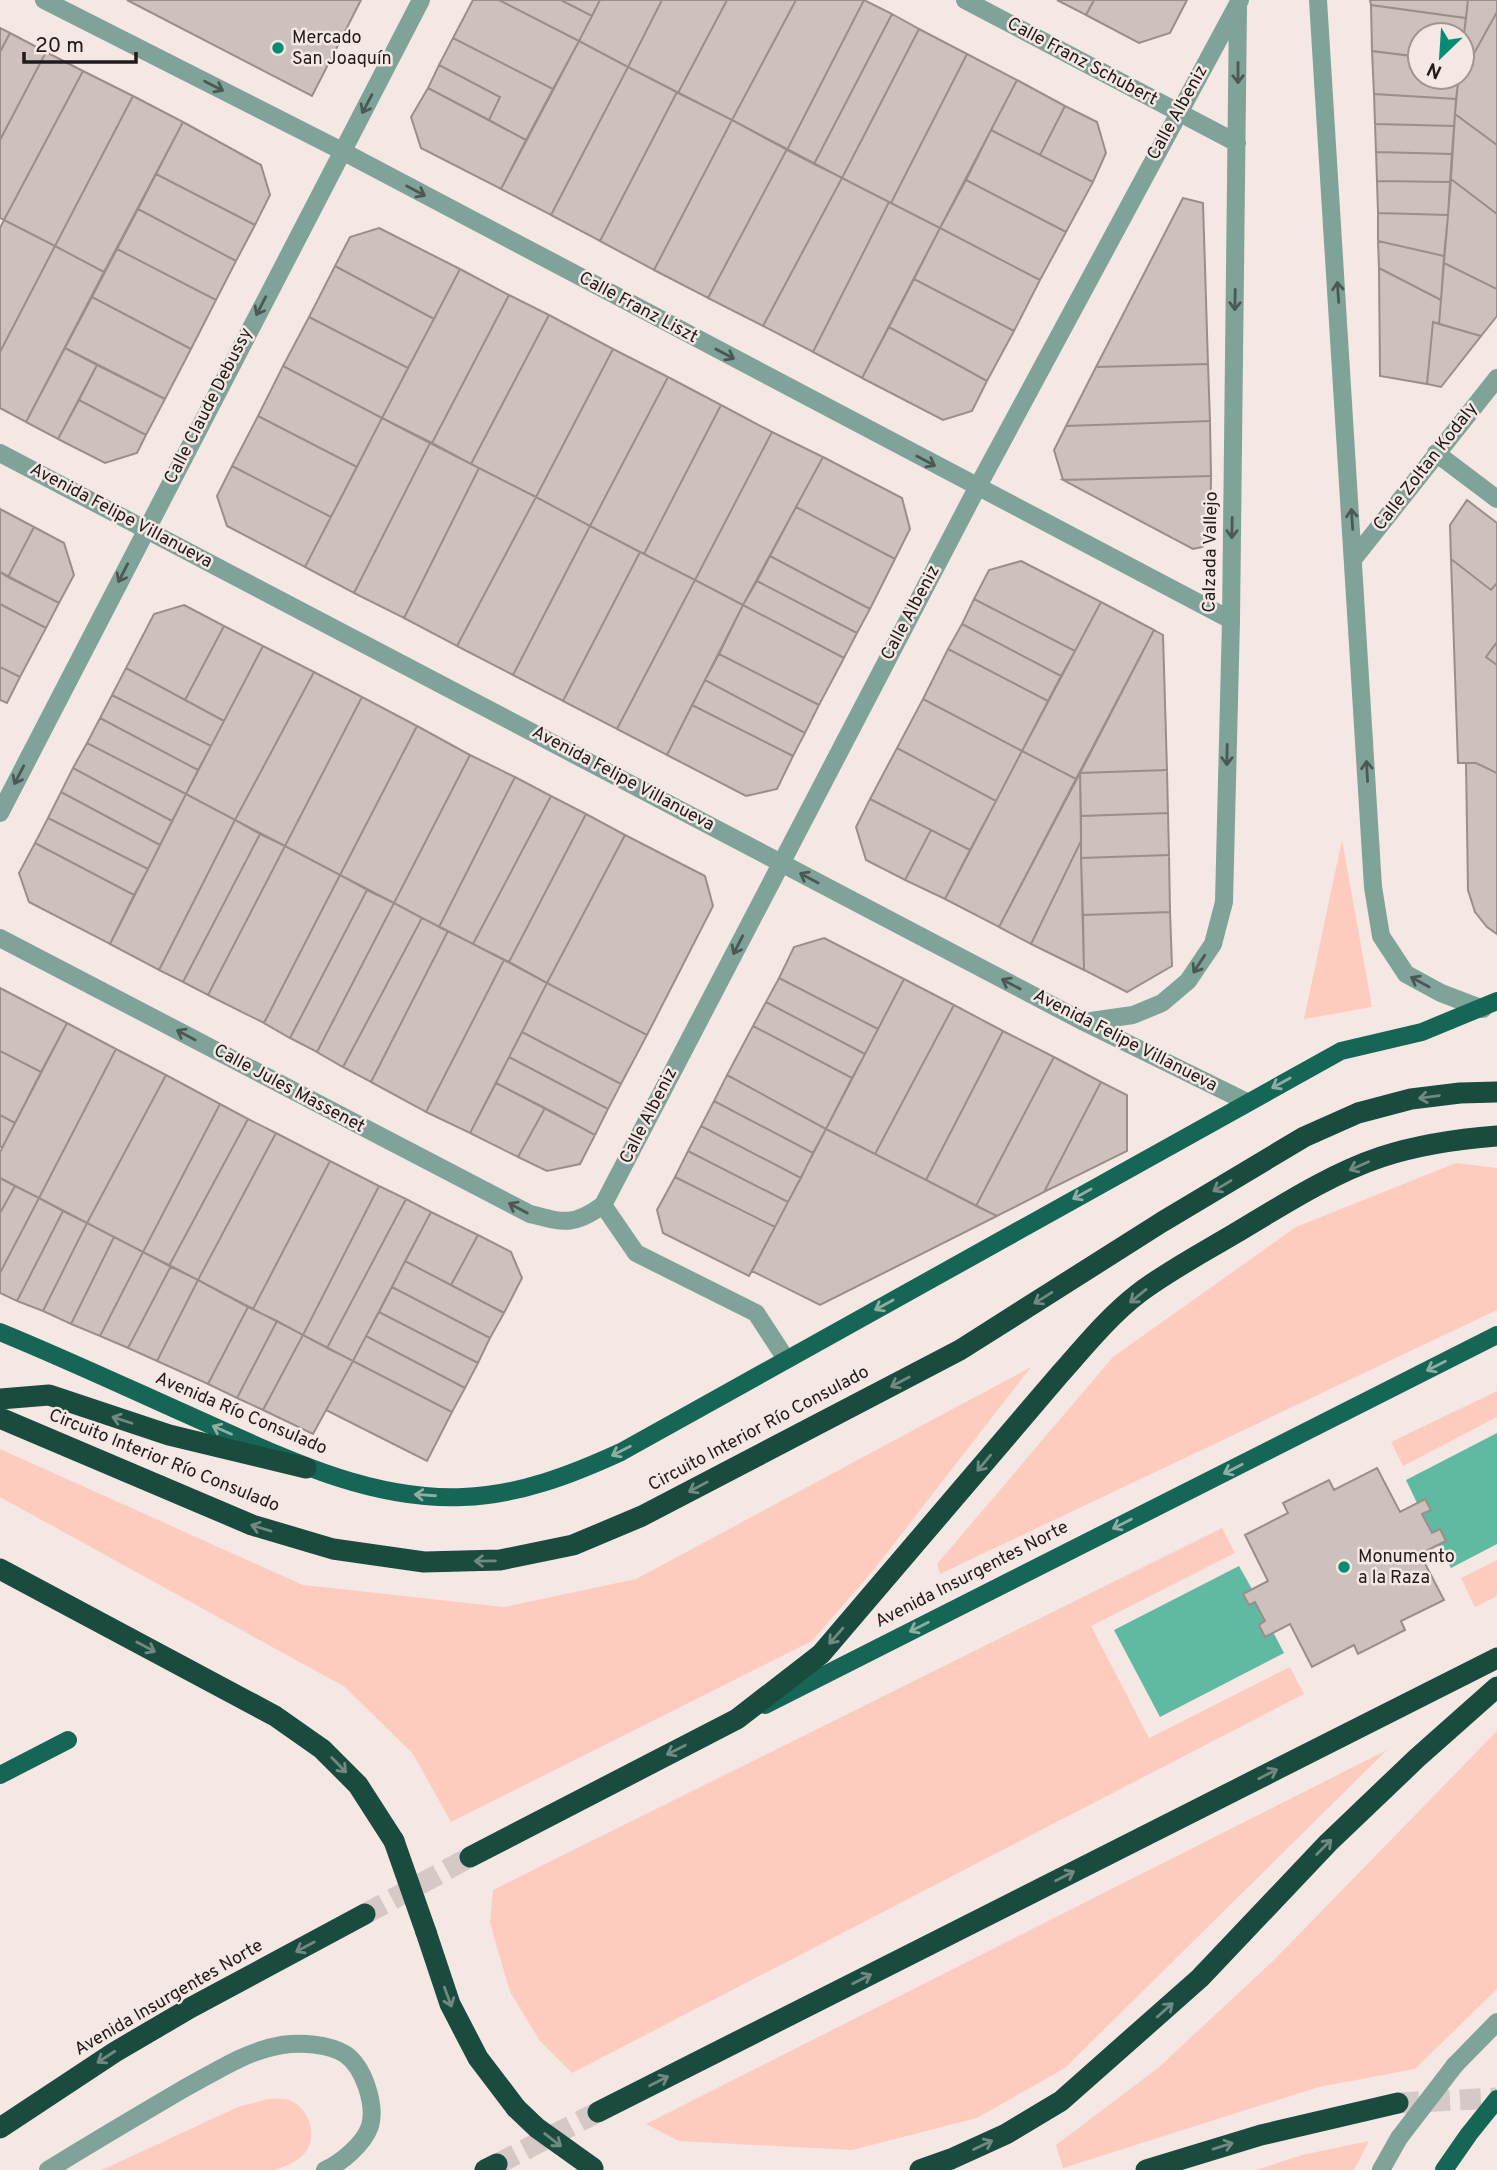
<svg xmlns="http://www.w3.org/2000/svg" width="1497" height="2170" viewBox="0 0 1497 2170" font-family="Overpass,sans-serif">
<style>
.green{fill:#fecbbf}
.water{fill:#60baa2}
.building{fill:#cdc0bd;stroke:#9a8e8b;stroke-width:2}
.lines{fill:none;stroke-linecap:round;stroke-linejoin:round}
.highway-tunnel{stroke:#d5c8c6;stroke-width:21;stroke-dasharray:21 10;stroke-linecap:butt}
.minor{stroke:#7fa398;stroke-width:18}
.major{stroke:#156655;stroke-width:18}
.highway{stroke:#1a4b3f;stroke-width:21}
.minor-bridge{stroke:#7fa398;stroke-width:18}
.highway-bridge{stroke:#1a4b3f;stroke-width:21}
.oneway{stroke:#4b5853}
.oneway2{stroke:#90ada4}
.oneway3{stroke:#728981}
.poi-dot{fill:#058d74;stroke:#f5e7e4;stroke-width:2.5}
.labels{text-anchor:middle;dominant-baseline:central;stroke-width:5;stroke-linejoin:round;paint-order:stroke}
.poi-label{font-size:18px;fill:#201b1a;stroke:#f5e7e4;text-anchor:start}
.street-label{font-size:18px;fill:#201b1a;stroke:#f5e7e4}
</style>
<rect width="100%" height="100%" fill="#f5e7e4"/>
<!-- green -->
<path class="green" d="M1342 840 1372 1007 1304 1019Z
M1456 1163 1497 1168V1310L940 1574 937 1564 1113 1357 1296 1227Z
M1031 1367 876 1567 812 1641 451 1822 413 1754 345 1687 0 1497V1449L303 1585 504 1607 636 1579Z
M1497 1391V1417L1403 1466 1391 1442Z
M1222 1528 1235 1553 1091 1626 1149 1738 1290 1667 1304 1694 572 2073 540 2041 510 1992 490 1923 493 1890Z
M1497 1560V1596L1475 1607 1461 1578Z
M1497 1731V1989L1415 2069 1319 2087 1063 2168 1056 2145 1158 2068 1274 1960Z
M1387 1750 1065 2068 977 2118 852 2150 679 2141 646 2124Z
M268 2099C274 2099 284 2098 290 2100 310 2109 319 2138 303 2155 296 2163 285 2166 275 2170H102L238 2107Z
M1369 2141 1354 2170H1256L1302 2155Z"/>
<!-- water -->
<path class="water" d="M1497 1433V1544L1451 1568 1422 1514 1431 1510 1417 1503 1406 1480Z
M1239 1566 1252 1589 1244 1594 1255 1602 1265 1621 1259 1625 1265 1636 1273 1632 1284 1653 1160 1717 1114 1630Z"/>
<!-- building -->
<path class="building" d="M127 0H361L312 96Z
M473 0H499L579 41 553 89 453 38Z
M499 0H561L592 16 579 41Z
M561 0H600L592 16Z
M600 0H662L628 67 579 41Z
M662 0H727L678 93 628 67Z
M727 0H796L732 120 678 93Z
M796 0H864L787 150 732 120Z
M864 0 892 14 814 164 787 150Z
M1057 0H1094L1086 15Z
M1094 0H1187L1170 33 1139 43 1086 15Z
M1370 0H1468L1466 18 1371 5Z
M1468 0H1497V12L1462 75V50Z
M1371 5 1466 18 1462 50V35H1420V57L1372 51Z
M1497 12V145L1455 114 1458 82Z
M892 14 919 29 842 178 814 164Z
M0 28 10 33 0 52Z
M919 29 967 54 891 203 842 178Z
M10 33 46 52 0 140V52Z
M453 38 553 89 526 140 489 120 500 97 439 65Z
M579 41 628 67 551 215 501 189Z
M1372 51 1420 57V77H1459L1456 99 1374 94Z
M46 52 83 71 4 220 0 218V140Z
M967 54 1017 80 940 228 891 203Z
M439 65 500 97 489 120 428 88Z
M628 67 677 92 600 241 551 215Z
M83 71 133 96 55 246 4 220Z
M1017 80 1065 106 1040 155 991 130Z
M428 88 526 140 501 189 421 148 411 117Z
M677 92 732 120 654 270 600 241Z
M1374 94 1456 99 1454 126 1375 124Z
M133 96 183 122 104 272 55 246Z
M1065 106 1097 122 1106 153 1093 182 1040 155Z
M1455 114 1497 145V214L1451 179Z
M732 120 787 149 708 298 654 270Z
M183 122 261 165 270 195 255 225 156 174Z
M1375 124 1454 126 1452 154 1376 152Z
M991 130 1093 182 1066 232 966 180Z
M787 149 842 178 763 326 708 298Z
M1376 152 1452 154 1450 182 1377 181Z
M156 174 255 225 236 261 138 209Z
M842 178 889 202 813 352 763 326Z
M1451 179 1497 214V289L1444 263Z
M966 180 1066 232 1040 280 940 228Z
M1377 181 1450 182 1448 215 1378 213Z
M1183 198 1203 203 1208 364 1096 367Z
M889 202 940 228 862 378 813 352Z
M138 209 236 261 216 300 117 249Z
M1378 213 1448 215 1444 256 1378 241Z
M4 220 55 246 0 352V228Z
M379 228 460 269 434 319 335 266 350 237Z
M940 228 1040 280 1014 331 914 279Z
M1378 241 1444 256 1441 300 1379 268Z
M55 246 104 272 26 422 0 408V352Z
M117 249 216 300 191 349 92 297Z
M1444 263 1497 289V316L1481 336 1439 324Z
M335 266 434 319 408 368 309 317Z
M1379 268 1441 300 1439 324 1433 322 1427 384 1380 376Z
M460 269 509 295 432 443 382 418Z
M914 279 1014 331 987 381 889 327Z
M509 295 549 315 471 464 432 443Z
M92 297 191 349 165 399 65 348Z
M549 315 613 349 536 497 471 464Z
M309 317 408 368 382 418 283 366Z
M1433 322 1481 336 1441 387 1427 384Z
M889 327 987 381 972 411 943 420 862 378Z
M65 348 97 365 58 439 26 422Z
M613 349 668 377 590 526 536 497Z
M1208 364 1210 421 1066 426 1096 367Z
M97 365 165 399 146 435 79 400Z
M283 366 382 418 357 467 258 416Z
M668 377 721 405 644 554 590 526Z
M79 400 146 435 137 453 105 463 58 439Z
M721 405 772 432 695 580 644 554Z
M258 416 357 467 331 517 232 466Z
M382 418 430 443 354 593 305 567Z
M1210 421 1211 476 1063 480 1054 450 1066 426Z
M772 432 823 457 743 605 695 580Z
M430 443 479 468 404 618 354 593Z
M823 457 902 498 910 529 895 559 796 507Z
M232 466 331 517 305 567 227 526 217 496Z
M479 468 536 497 457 646 404 618Z
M1211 476 1210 539 1202 547 1193 549 1063 480Z
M536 497 590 526 513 675 457 646Z
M1467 500 1497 523V583L1491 590 1451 559 1450 525Z
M796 507 895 559 870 609 770 556Z
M0 509 34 527 8 577 0 572Z
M590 526 640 552 563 701 513 675Z
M34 527 64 543 74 575 59 603 8 577Z
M640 552 695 580 617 729 563 701Z
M770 556 870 609 857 633 757 581Z
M1451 559 1491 590 1497 583V642L1486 657 1497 665V773L1476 763H1458Z
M1021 561 1101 602 1075 651 974 599 989 570Z
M0 572 59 603 46 628 0 604Z
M695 580 743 605 667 755 617 729Z
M757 581 857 633 844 658 743 605Z
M974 599 1075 651 1061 676 962 624Z
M1101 602 1154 630 1076 779 1022 751Z
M0 604 46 628 20 677 0 667Z
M184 605 224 626 185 700 126 668 154 614Z
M743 605 844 658 819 705 719 654Z
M962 624 1061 676 1048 701 948 649Z
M224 626 263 646 224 721 185 700Z
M1154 630 1163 635 1167 770 1080 773Z
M1497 642V665L1486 657Z
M263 646 314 672 235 820 186 794Z
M948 649 1048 701 1022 751 923 699Z
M719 654 819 705 805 733 705 680Z
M0 667 20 677 7 703 0 700Z
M126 668 224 721 211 746 112 695Z
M314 672 362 697 285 846 235 820Z
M705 680 805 733 793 756 692 705Z
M112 695 211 746 198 770 100 718Z
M362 697 417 726 340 875 285 846Z
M923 699 1022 751 996 801 897 748Z
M692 705 793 756 777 789 746 796 667 755Z
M100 718 198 770 186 794 87 743Z
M417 726 470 755 394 903 340 875Z
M87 743 186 794 172 821 73 768Z
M897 748 996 801 970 850 870 799Z
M1022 751 1076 779 999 927 945 899Z
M470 755 515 777 439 927 394 903Z
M1466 763H1476L1497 773V934L1487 927 1475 912 1468 890Z
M73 768 172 821 160 845 61 792Z
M1167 770 1168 813 1081 816 1080 773Z
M1080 773 1081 841 1031 944 999 927Z
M515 777 551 796 473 944 439 927Z
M61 792 160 845 148 869 48 818Z
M186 794 235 820 159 970 110 944Z
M551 796 586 814 509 962 473 944Z
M870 799 931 830 905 880 866 860 856 827Z
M1168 813 1169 855 1081 858V816Z
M586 814 625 835 547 983 509 962Z
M48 818 148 869 134 895 35 843Z
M235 820 260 834 183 982 159 970Z
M931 830 970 850 945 899 905 880Z
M260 834 285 846 208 995 183 982Z
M625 835 705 876 713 906 647 1035 547 983Z
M1081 841V858L1084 970 1031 944Z
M35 843 134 895 110 944 29 902 19 873Z
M285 846 340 875 264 1023 208 995Z
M1169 855 1170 912 1083 915 1081 858Z
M340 875 367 890 290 1038 264 1023Z
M367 890 394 903 317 1052 290 1038Z
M394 903 422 918 343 1067 317 1052Z
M1170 912 1172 966 1127 992 1084 970 1083 915Z
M422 918 448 931 371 1082 343 1067Z
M448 931 504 960 426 1112 371 1082Z
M824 938 904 979 878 1029 779 978 794 947Z
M504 960 547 983 470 1133 426 1112Z
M779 978 878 1029 865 1054 766 1002Z
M904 979 954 1005 875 1154 826 1129Z
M547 983 647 1035 621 1084 522 1032Z
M0 988 67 1023 41 1072 0 1051Z
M766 1002 865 1054 852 1078 753 1026Z
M954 1005 1003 1031 926 1180 875 1154Z
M67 1023 116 1049 39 1198 0 1178V1152Z
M753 1026 852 1078 826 1129 727 1075Z
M1003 1031 1054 1057 976 1206 926 1180Z
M522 1032 621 1084 608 1109 509 1057Z
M116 1049 166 1075 87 1223 39 1198Z
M0 1051 41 1072 15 1123 0 1115Z
M509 1057 608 1109 595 1135 496 1083Z
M1054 1057 1101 1082 1044 1192 997 1216 976 1206Z
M166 1075 220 1104 143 1252 87 1223Z
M727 1075 826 1129 813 1153 714 1101Z
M1101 1082 1127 1095V1151L1044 1192Z
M496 1083 545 1108 518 1157 470 1133Z
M714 1101 813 1153 801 1178 701 1126Z
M220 1104 248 1119 169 1266 143 1252Z
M545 1108 595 1135 580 1164 547 1171 518 1157Z
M0 1115 15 1123 2 1148 0 1146Z
M248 1119 276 1133 198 1280 169 1266Z
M701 1126 801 1178 788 1202 688 1151Z
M826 1129 926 1180 997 1216 820 1305 752 1271Z
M276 1133 330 1161 253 1309 198 1280Z
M688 1151 788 1202 775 1227 675 1177Z
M330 1161 379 1186 303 1335 253 1309Z
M675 1177 775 1227 749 1276 663 1233 657 1210Z
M0 1178 15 1186 0 1213Z
M15 1186 39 1198 0 1273V1213Z
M379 1186 406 1199 327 1348 303 1335Z
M39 1198 63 1211 17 1301 0 1293V1273Z
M406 1199 431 1212 353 1361 327 1348Z
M63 1211 87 1223 43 1311 17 1301Z
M431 1212 478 1235 451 1285 405 1261Z
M87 1223 114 1237 71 1324 43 1311Z
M478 1235 511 1252 522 1278 504 1313 451 1285Z
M114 1237 143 1252 100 1336 71 1324Z
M143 1252 171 1266 128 1348 100 1336Z
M405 1261 504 1313 490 1338 392 1287Z
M171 1266 198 1280 157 1361 128 1348Z
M198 1280 248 1307 208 1384 157 1361Z
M392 1287 490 1338 478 1363 379 1312Z
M248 1307 277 1321 237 1398 208 1384Z
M379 1312 478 1363 465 1388 366 1336Z
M277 1321 303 1335 263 1410 237 1398Z
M303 1335 353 1361 313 1434 263 1410Z
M366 1336 465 1388 452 1412 353 1361Z
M353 1361 452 1412 427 1461 326 1410Z
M1377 1468 1400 1512 1425 1499 1431 1510 1422 1514 1432 1533 1440 1529 1446 1541 1420 1554 1444 1600 1401 1621 1405 1630 1358 1654 1354 1645 1312 1667 1290 1624 1265 1637 1259 1625 1265 1621 1255 1602 1249 1605 1243 1594 1268 1581 1245 1535 1288 1513 1283 1503 1329 1480 1334 1490Z"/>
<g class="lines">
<!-- highway-tunnel -->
<path class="highway-tunnel" d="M365 1914 470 1857
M1398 2103 1497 2098
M497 2164 598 2112"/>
<!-- minor -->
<path class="minor" d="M44 0 342 151 1231 620
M965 0 1237 143
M1318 0 1373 887 1381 936 1406 974 1441 993 1483 1009
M0 453 1084 1022 1247 1102
M1436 453 1497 499
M1355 557 1497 378
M0 813 421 0
M0 938 530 1214C564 1223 574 1226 603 1205L977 488 1240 0
M1084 1022 1133 1015 1162 1003 1188 981 1213 944 1224 902 1231 620 1238 7
M603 1205 636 1253 756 1313 786 1359
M1455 2065 1497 2022
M48 2170C93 2142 139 2115 185 2088 217 2071 246 2051 282 2045 301 2042 328 2044 345 2054 364 2067 376 2105 370 2126 364 2144 341 2163 325 2170
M1381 2170 1399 2138"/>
<!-- major -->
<path class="major" d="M0 1332C66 1359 130 1389 195 1418 280 1456 368 1501 463 1497 519 1495 571 1475 621 1452L1341 1051 1422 1032 1497 1001
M765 1705 1497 1335
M0 1775 68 1740
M1444 2170 1469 2134 1497 2099"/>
<!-- highway -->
<path class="highway" d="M0 1399 49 1395 169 1435 306 1468
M0 1418 252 1525 333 1549 424 1562 500 1560 573 1545 642 1516 960 1350 1162 1222 1304 1137 1358 1113 1411 1099 1460 1093 1497 1092
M0 1569 275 1716 322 1749 358 1785 394 1841
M470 1857 737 1719 821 1654 1060 1374C1085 1346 1109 1316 1139 1293 1168 1271 1202 1253 1234 1234 1281 1206 1330 1174 1381 1157 1418 1145 1458 1139 1497 1136
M426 1932 450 2004 478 2058 516 2108
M598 2112 1497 1658
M0 2128 115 2052 190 2008 365 1914
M485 2170 497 2164
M920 2170 951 2159 1006 2134 1061 2101 1200 1978 1328 1843 1417 1758 1497 1687
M1146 2170 1261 2135 1398 2103"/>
<!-- minor-bridge -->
<path class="minor-bridge" d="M1399 2138 1455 2065"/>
<!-- highway-bridge -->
<path class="highway-bridge" d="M394 1841 426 1932
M516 2108 537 2128 593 2168"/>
</g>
<!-- one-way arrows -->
<defs><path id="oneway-shaft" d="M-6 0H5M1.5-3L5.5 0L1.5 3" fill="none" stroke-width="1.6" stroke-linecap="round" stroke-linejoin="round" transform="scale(1.75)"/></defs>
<g class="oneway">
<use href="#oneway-shaft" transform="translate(1238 73) rotate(90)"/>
<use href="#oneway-shaft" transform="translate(214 86) rotate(27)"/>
<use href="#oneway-shaft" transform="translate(367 104) rotate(118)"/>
<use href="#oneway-shaft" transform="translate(416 191) rotate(28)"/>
<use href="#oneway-shaft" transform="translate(1338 292) rotate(-94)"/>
<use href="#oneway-shaft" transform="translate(1235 300) rotate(91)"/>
<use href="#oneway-shaft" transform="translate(261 306) rotate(117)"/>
<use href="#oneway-shaft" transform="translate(725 354) rotate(28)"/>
<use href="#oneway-shaft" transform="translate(926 461) rotate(28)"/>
<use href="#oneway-shaft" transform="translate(1352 519) rotate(-94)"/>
<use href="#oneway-shaft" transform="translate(1232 528) rotate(91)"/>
<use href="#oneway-shaft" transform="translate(123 573) rotate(117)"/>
<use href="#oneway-shaft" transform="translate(1227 755) rotate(91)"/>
<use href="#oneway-shaft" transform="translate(1367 771) rotate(-93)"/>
<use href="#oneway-shaft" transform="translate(19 775) rotate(117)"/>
<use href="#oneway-shaft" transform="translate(809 878) rotate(-152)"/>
<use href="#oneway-shaft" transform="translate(738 945) rotate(117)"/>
<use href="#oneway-shaft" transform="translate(1199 964) rotate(123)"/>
<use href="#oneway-shaft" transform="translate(1420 982) rotate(-151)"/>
<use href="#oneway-shaft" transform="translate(1011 984) rotate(-152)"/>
<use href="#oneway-shaft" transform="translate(186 1035) rotate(-152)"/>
<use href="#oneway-shaft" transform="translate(518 1208) rotate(-152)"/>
</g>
<g class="oneway2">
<use href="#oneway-shaft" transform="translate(1281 1083) rotate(151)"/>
<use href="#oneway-shaft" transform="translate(1082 1194) rotate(151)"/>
<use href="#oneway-shaft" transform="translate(884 1305) rotate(151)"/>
<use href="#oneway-shaft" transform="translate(1436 1366) rotate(153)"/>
<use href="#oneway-shaft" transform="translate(222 1430) rotate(-156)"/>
<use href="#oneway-shaft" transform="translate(621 1451) rotate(153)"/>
<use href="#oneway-shaft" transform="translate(1233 1469) rotate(153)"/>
<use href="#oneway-shaft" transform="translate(425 1495) rotate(-176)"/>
<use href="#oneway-shaft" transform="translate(1122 1524) rotate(153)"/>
<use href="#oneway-shaft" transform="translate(919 1627) rotate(153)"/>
</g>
<g class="oneway3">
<use href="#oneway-shaft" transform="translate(1429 1097) rotate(172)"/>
<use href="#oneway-shaft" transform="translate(1359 1166) rotate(156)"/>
<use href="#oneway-shaft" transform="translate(1222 1186) rotate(149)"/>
<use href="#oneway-shaft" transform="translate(1138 1296) rotate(141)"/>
<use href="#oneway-shaft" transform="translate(1043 1298) rotate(148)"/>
<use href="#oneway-shaft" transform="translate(900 1382) rotate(152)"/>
<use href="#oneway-shaft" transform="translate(122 1420) rotate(-162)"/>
<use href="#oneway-shaft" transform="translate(984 1463) rotate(130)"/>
<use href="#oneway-shaft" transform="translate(698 1487) rotate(152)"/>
<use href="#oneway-shaft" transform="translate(261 1528) rotate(-163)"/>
<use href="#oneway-shaft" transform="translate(485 1561) rotate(179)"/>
<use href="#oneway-shaft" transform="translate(836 1636) rotate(131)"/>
<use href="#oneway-shaft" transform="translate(146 1647) rotate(28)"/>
<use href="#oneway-shaft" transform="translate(676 1750) rotate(153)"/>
<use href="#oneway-shaft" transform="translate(339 1765) rotate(46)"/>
<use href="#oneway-shaft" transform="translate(1268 1774) rotate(-27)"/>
<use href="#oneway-shaft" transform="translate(1324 1847) rotate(-45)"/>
<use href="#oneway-shaft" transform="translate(1065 1876) rotate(-27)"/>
<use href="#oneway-shaft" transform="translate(305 1947) rotate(152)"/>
<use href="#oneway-shaft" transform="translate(862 1979) rotate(-27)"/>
<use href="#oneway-shaft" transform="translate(448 1997) rotate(70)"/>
<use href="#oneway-shaft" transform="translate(1165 2010) rotate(-42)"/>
<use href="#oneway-shaft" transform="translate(106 2057) rotate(147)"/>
<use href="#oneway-shaft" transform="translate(659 2081) rotate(-27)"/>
<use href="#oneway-shaft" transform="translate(553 2140) rotate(38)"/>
<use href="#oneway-shaft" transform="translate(983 2145) rotate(-25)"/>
<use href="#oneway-shaft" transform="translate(1223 2146) rotate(-17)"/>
</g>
<!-- markers -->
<g class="poi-dot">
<circle cx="278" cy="48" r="7"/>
<circle cx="1344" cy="1567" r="7"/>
</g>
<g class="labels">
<!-- poi labels -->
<g class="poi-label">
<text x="292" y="38">Mercado<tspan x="292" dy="21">San Joaquín</tspan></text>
<text x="1358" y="1557">Monumento<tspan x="1358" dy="21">a la Raza</tspan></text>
</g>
<!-- street labels -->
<g class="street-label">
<text transform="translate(1082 62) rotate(28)">Calle Franz Schubert</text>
<text transform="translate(1178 113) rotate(-61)">Calle Albeniz</text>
<text transform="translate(638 308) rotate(28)">Calle Franz Liszt</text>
<text transform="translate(209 406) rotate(-63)">Calle Claude Debussy</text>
<text transform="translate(1426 467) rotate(-52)">Calle Zoltan Kodaly</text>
<text transform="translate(121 516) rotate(28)">Avenida Felipe Villanueva</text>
<text transform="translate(1211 552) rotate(-89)">Calzada Vallejo</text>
<text transform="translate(911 613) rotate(-62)">Calle Albeniz</text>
<text transform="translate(623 779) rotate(28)">Avenida Felipe Villanueva</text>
<text transform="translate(1125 1041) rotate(27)">Avenida Felipe Villanueva</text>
<text transform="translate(289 1089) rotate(28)">Calle Jules Massenet</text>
<text transform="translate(649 1116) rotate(-63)">Calle Albeniz</text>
<text transform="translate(241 1414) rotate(23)">Avenida Río Consulado</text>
<text transform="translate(759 1429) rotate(-28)">Circuito Interior Río Consulado</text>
<text transform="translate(164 1461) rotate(22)">Circuito Interior Río Consulado</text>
<text transform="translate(972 1575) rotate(-27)">Avenida Insurgentes Norte</text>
<text transform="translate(169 1998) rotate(-30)">Avenida Insurgentes Norte</text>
</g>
</g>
<!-- north arrow -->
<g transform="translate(1441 56) rotate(205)"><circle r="33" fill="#f5e7e4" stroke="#a09593" stroke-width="2"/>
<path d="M0-5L12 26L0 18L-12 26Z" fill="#058d74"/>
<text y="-10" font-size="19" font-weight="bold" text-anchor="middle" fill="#201b1a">N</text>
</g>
<!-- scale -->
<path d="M24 52v10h112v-10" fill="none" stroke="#201b1a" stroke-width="3.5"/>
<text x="35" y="52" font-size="21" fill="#201b1a" stroke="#f5e7e4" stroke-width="5" paint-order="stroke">20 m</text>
</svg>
